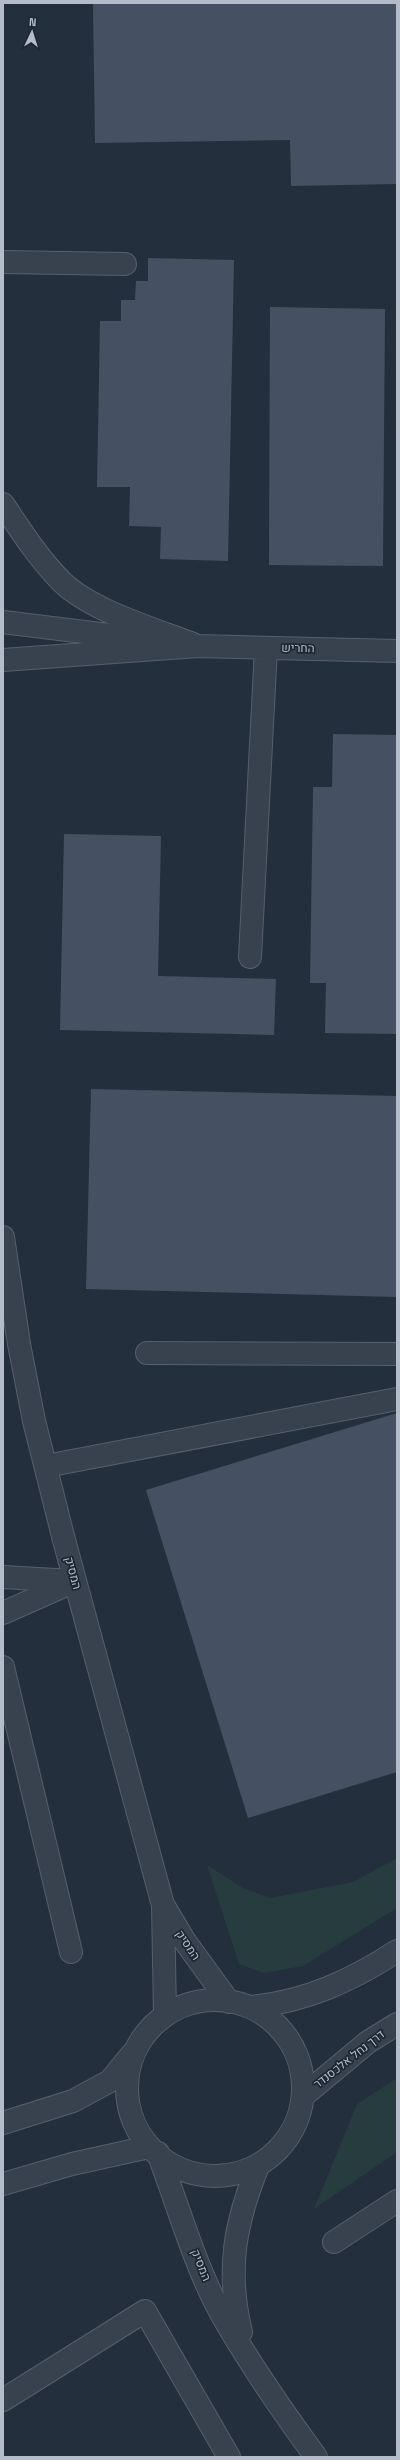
<svg xmlns="http://www.w3.org/2000/svg" width="400" height="2460" viewBox="0 0 400 2460" font-family="'Space Grotesk',Heebo,sans-serif">
<style>
.green{fill:#263c3f}
.building{fill:#455162}
.lines{fill:none;stroke-linecap:round;stroke-linejoin:round}
.minor-casing{stroke:#565f6c;stroke-width:24}
.minor{stroke:#38414e;stroke-width:22}
.labels{text-anchor:middle;dominant-baseline:central;stroke-width:3.5;stroke-linejoin:round;paint-order:stroke}
.street-label{font-size:12px;fill:#b4bcc9;stroke:#1d2633}
</style>
<rect width="100%" height="100%" fill="#242f3e"/>
<!-- green -->
<path class="green" d="M397 1858V1908L303 1966 264 1973 239 1964 207 1865 243 1888 270 1898 353 1882Z
M397 2078V2152L314 2209 357 2104Z"/>
<!-- building -->
<path class="building" d="M93 3H397V184L291 186 290 140 95 143Z
M148 258 234 260 228 561 160 559 161 527 129 526 130 487H97L100 321H121V300H135L136 281H148Z
M270 307 385 309 383 566 269 565Z
M333 734 397 735V1034L325 1033 326 983H310L313 787H332Z
M64 834 161 836 158 976 276 979 274 1035 60 1030Z
M91 1089 397 1096V1297L86 1289Z
M397 1413V1772L248 1818 146 1490Z"/>
<g class="lines">
<!-- minor casing -->
<g class="minor-casing">
<path id="minor" d="M3 262 125 264
M3 504C21 531 39 559 62 582 92 611 154 629 193 644
M3 622 149 640
M3 660 198 646 397 651
M250 957 266 648
M3 1237 19 1344 34 1421 64 1540 163 1905 165 2015
M147 1353 397 1354
M46 1466 397 1399
M3 1577 72 1581
M3 1613 75 1581
M3 1667 71 1952
M165 1908 184 1940 229 2002
M127 2088a88 88 0 1 1 176 0a88 88 0 1 1-176 0Z
M250 2007C305 2002 351 1981 397 1951
M303 2096 368 2042 397 2024
M3 2123 73 2101 110 2081 132 2054
M158 2153C179 2208 195 2267 223 2317 251 2366 283 2412 316 2457
M3 2184 72 2164 149 2147
M334 2242 397 2201
M241 2332C226 2270 235 2223 258 2166
M3 2400 145 2311 229 2457"/>
</g>
<!-- minor -->
<use href="#minor" class="minor"/>
</g>
<g class="labels">
<!-- street labels -->
<g class="street-label">
<text transform="translate(298 648) rotate(1)">החריש</text>
<text transform="translate(73 1573) rotate(75)">המסיק</text>
<text transform="translate(188 1945) rotate(56)">המסיק</text>
<text transform="translate(349 2059) rotate(-38)">דרך נחל אלכסנדר</text>
<text transform="translate(201 2265) rotate(68)">המסיק</text>
</g>
</g>
<!-- border -->
<rect width="400" height="2460" fill="none" stroke="#b4bcc9" stroke-width="8"/>
<!-- north arrow -->
<g transform="translate(32 32) rotate(4)" stroke="#1d2633" stroke-width="3" paint-order="stroke">
<path d="M0-3L7 15L0 10L-7 15Z" fill="#b4bcc9"/>
<text y="-6" font-size="11" font-weight="bold" text-anchor="middle" fill="#b4bcc9">N</text>
</g>
</svg>
